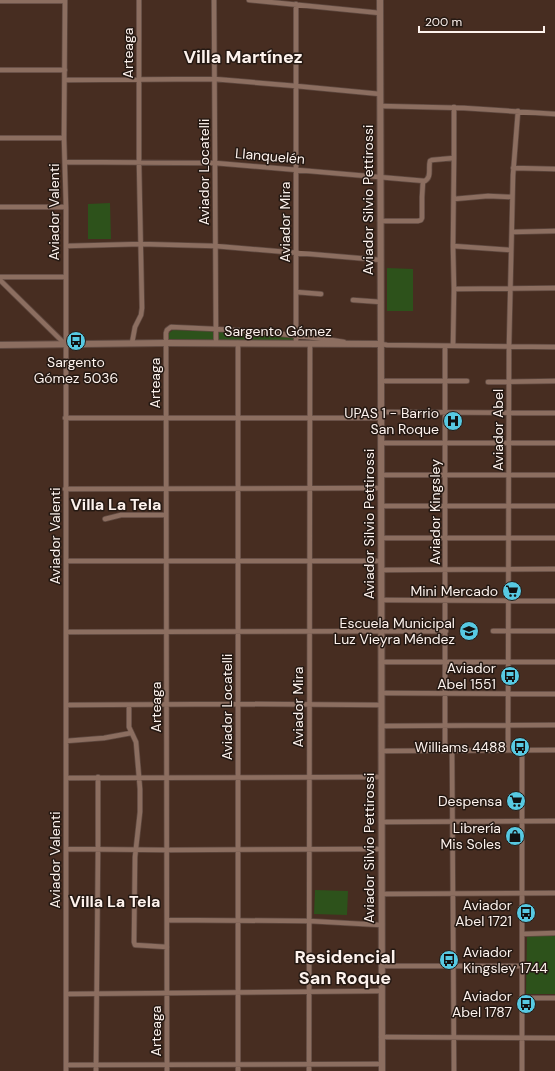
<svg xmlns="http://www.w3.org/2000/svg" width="555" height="1071" viewBox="0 0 555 1071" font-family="'DM Sans',sans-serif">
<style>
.green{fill:#2d521b}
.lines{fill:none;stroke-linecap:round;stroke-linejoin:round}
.street-casing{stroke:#5f4940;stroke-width:6}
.secondary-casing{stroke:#5f4940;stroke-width:8}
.street{stroke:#8c6e60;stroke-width:4.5}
.secondary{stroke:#8c6e60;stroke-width:6}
.labels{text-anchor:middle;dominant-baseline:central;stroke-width:3;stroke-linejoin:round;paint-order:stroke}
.street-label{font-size:14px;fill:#fdf2ed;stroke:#251913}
.poi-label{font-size:14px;fill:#fdf2ed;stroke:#251913;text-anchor:end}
.quarter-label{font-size:16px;font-weight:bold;fill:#fdf2ed;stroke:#251913}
.district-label{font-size:18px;font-weight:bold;fill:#fdf2ed;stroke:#251913}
</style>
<rect width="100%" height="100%" fill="#472d21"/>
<!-- green -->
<path class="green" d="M110 203 111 239H88V204Z
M387 268 413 269V311H387Z
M173 330 214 331 213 341 168 340 169 333Z
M218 331 294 337 293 341H219Z
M315 890 348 891 347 915 314 914Z
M527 935H555V994H526Z"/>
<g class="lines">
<!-- street casing -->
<g class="street-casing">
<path id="street" d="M65 0 64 138 66 207V1071
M214 0 216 343
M249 0 380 13
M0 1H65
M0 70H65
M65 80 214 79 296 86 380 94
M380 106 464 108 555 114
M0 138H64
M65 162 215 163 425 181C432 177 428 168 430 161L432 160 454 158
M513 168 555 169
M454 199 488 196 512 197
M0 207H66
M380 221H418L421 220 422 218V197L423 181
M512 232 555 231
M66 246 141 244 215 246 381 260
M453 246 511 250
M0 277H66
M0 280 65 344
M454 289 555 288
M296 292 321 294
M353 300 381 302
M132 343 135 327 141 315 142 308 139 162V0
M238 343V1071
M296 343V4
M381 344 387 345 555 347
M453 346 454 289 453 246 454 158V107
M381 381H467
M488 382 555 381
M381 412 555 413
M65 418H381
M381 443H555
M381 475H555
M65 489 381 488
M381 506H555
M105 519 121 515H166
M381 538H555
M66 561H381
M381 570 555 569
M381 600 555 601
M493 631H555
M66 632 446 631
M381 662H555
M381 693 555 694
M66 705 238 704 381 705
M129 705V727L136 742 140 789V812L135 857 134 942 135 945 167 947
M381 726 555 725
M66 741 104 738 131 733
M452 750 454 1071
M508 750 509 347 513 175 518 111
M522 750V1071
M381 751 555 750
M445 751V346
M66 778 381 777
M381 822 555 821
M66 849 167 850 381 849
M381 894 555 893
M167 920 309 921 381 925
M522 934 555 933
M381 966H522
M66 994 381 991
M522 998H555
M381 1037 555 1038
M66 1065 381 1064
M96 1071 98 849V777
M167 1071 166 333 167 330 171 327C229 329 287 333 344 342
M309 1071 310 343"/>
</g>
<!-- secondary casing -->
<g class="secondary-casing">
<path id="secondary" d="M380 0 381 381 382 1071
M0 345 166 343 381 344"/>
</g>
<!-- street -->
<use href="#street" class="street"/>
<!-- secondary -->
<use href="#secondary" class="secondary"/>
</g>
<!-- icons -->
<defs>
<g id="bus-disc" transform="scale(1)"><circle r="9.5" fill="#57c9e2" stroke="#251913"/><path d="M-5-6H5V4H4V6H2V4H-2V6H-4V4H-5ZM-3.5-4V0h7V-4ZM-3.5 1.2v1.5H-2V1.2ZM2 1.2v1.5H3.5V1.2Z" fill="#111"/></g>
<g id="hospital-disc" transform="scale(1)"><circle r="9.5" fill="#57c9e2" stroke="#251913"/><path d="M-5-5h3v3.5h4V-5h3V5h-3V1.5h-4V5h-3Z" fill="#111"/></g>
<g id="supermarket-disc" transform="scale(1)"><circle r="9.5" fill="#57c9e2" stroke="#251913"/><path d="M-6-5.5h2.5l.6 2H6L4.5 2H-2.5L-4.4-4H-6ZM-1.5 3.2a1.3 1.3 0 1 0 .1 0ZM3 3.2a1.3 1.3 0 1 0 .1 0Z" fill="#111"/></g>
<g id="school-disc" transform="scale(1)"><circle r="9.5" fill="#57c9e2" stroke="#251913"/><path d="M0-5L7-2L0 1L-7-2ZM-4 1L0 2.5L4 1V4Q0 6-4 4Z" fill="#111"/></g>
<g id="shop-disc" transform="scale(1)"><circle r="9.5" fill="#57c9e2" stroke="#251913"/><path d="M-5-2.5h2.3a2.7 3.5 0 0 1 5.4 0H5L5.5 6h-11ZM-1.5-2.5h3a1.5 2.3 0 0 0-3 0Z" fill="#111"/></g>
</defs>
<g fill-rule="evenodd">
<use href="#bus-disc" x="76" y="341"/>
<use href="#hospital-disc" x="453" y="421"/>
<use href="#supermarket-disc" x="512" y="591"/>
<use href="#school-disc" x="469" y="631"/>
<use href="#bus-disc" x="510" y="676"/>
<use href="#bus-disc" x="520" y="747"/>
<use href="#supermarket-disc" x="516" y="801"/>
<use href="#shop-disc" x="515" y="836"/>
<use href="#bus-disc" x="526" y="913"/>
<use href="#bus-disc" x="449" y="960"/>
<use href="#bus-disc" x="526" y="1004"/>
</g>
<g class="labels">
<!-- street labels -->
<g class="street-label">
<text transform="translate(128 53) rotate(-90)">Arteaga</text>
<text transform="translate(270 156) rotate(5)">Llanquelén</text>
<text transform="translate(204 172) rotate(-90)">Aviador Locatelli</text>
<text transform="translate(368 200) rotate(-90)">Aviador Silvio Pettirossi</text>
<text transform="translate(54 212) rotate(-90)">Aviador Valenti</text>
<text transform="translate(285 222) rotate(-90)">Aviador Mira</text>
<text x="278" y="331">Sargento Gómez</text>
<text transform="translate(155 383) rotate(-90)">Arteaga</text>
<text transform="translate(498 430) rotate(-90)">Aviador Abel</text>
<text transform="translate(435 512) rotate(-90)">Aviador Kingsley</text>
<text transform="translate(369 524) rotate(-90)">Aviador Silvio Pettirossi</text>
<text transform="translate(55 536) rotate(-90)">Aviador Valenti</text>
<text transform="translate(156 707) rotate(-90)">Arteaga</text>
<text transform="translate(227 707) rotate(-90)">Aviador Locatelli</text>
<text transform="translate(298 707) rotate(-90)">Aviador Mira</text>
<text transform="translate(369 848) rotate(-90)">Aviador Silvio Pettirossi</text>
<text transform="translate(55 860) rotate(-90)">Aviador Valenti</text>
<text transform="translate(156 1031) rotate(-90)">Arteaga</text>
</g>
<!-- poi labels -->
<g class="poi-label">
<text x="76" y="362" text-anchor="middle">Sargento<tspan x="76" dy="16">Gómez 5036</tspan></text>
<text x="439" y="413">UPAS 1 - Barrio<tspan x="439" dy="16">San Roque</tspan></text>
<text x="498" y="591">Mini Mercado</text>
<text x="455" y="623">Escuela Municipal<tspan x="455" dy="16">Luz Vieyra Méndez</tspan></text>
<text x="496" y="668">Aviador<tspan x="496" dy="16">Abel 1551</tspan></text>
<text x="506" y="747">Williams 4488</text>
<text x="502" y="801">Despensa</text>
<text x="501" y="828">Librería<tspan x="501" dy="16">Mis Soles</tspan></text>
<text x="512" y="905">Aviador<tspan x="512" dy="16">Abel 1721</tspan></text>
<text x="463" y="952" text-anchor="start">Aviador<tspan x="463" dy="16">Kingsley 1744</tspan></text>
<text x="512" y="996">Aviador<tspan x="512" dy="16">Abel 1787</tspan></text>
</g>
<!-- quarter labels -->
<g class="quarter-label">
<text x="116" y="504">Villa La Tela</text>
<text x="115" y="901">Villa La Tela</text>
</g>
<!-- district labels -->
<g class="district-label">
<text x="243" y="57">Villa Martínez</text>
<text x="345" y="957">Residencial<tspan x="345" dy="21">San Roque</tspan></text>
</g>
</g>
<!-- scale -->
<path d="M419 26v6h125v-6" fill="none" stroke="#fdf2ed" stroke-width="2"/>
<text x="425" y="26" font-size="12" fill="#fdf2ed" stroke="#251913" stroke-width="3" paint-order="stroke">200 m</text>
</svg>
